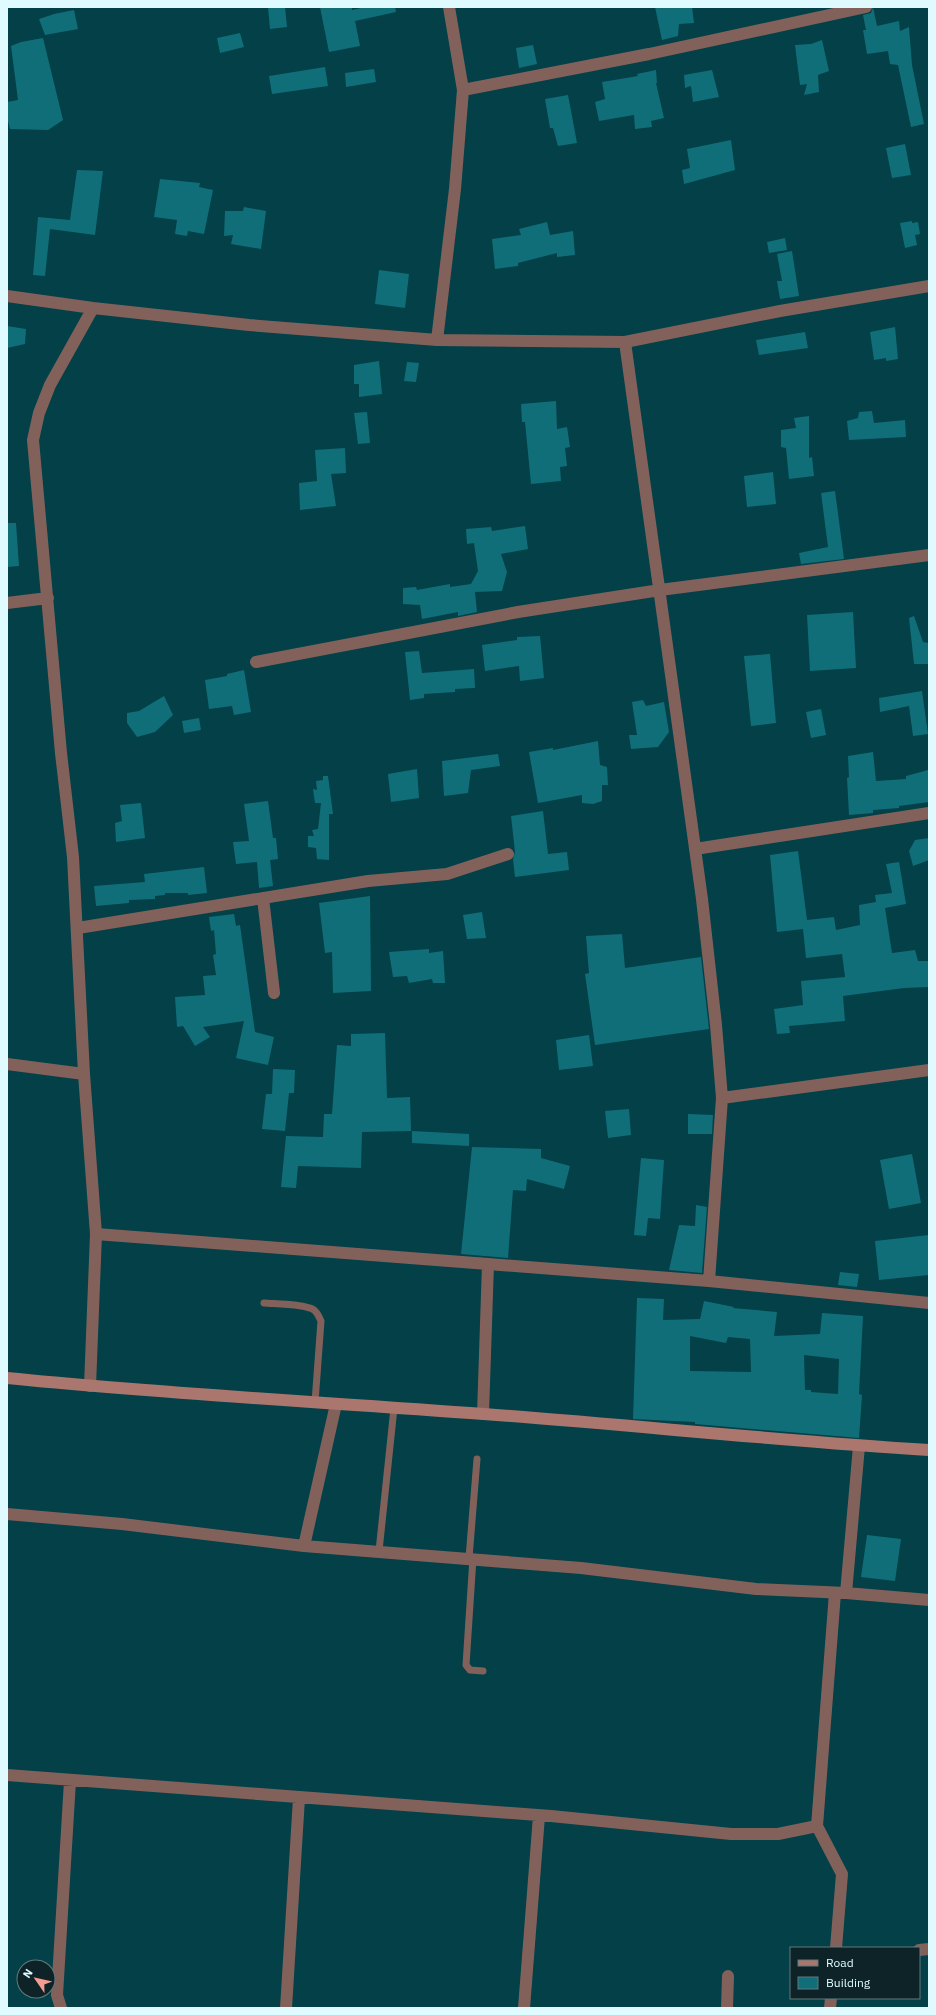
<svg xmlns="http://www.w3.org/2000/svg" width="936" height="2015" viewBox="0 0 936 2015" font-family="'IBM Plex Sans',sans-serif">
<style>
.building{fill:#106e79;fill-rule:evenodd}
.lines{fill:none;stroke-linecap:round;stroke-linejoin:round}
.lane{stroke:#83615b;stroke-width:7}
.street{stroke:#83615b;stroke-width:12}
.secondary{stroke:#ab766e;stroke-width:12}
</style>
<rect width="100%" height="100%" fill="#034048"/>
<!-- building -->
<path class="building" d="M268 7H285L287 27 270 29Z
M320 7H352V10L365 7H395L396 12 355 21 360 46 329 52Z
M655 7H692L694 23 679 24 678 36 662 40Z
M873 7 877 26 899 21 900 31 909 27 912 65 924 124 911 127 898 65 890 64 888 51 867 54 863 30H866L863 15 871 13Z
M74 10 78 29 45 35 39 19 54 14Z
M240 33 244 47 220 53 217 38Z
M43 38 63 120 48 130 10 129 7 117V102L18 100 11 46 21 42Z
M822 40 829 71 818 75 819 92 804 95 807 84 800 85 795 45 811 44Z
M533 45 537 64 519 68 516 48Z
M325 67 328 86 272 94 269 76Z
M374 69 376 82 346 87 345 73Z
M656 70 657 83H656L664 118 651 121 652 127 635 129 634 115 599 121 595 102 605 99 602 82 638 76 637 74Z
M712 70 719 97 693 102 691 86 685 88 684 75Z
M568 95 577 143 558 146 553 128H550L545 99Z
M731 140 735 170 684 184 682 170 690 168 687 149Z
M905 144 911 175 892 178 886 148Z
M77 170 103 171 95 235 50 229 45 276 33 275 38 217 70 220Z
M160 179 200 183 199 187 213 190 204 234 188 231 187 236 175 234 177 220 154 217Z
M244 207 266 211 261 249 231 244 233 235 224 236 225 211H243Z
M912 221V223L918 222 920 234 915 235 917 245 905 248 900 223Z
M547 222 550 235 573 231 575 255 557 257V253L518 263V266L495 269 492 239 521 235 519 229Z
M785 238 787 250 769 253 767 242Z
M792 251 799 296 780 299 777 281H782L777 254Z
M379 270 409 274 405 308 375 304Z
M7 326 26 329 25 344 7 348Z
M895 327 898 359 886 361V358L874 360 870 332Z
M805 332 808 348 759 355 756 340Z
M379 361 382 394 359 397V384H354V365Z
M407 362 419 363 416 382 404 381Z
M556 401 557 429 567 427 570 447 565 448 567 466 560 467 561 481 531 484 525 422H522L521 404Z
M872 411 874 423 905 420 906 437 849 440 847 421 858 418 859 412Z
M367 412 370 443 358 444 354 413Z
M809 416V458L812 457 814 476 789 479 786 448 781 447V430L796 428 794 418Z
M345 448 346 473 331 474 336 506 300 510 299 483 317 481 315 450Z
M773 472 776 504 747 507 744 476Z
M835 491 844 559 801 564 799 553 828 547 821 493Z
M7 523H16L19 566 7 567Z
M525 526 528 549 501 554 507 572 502 591 475 592 477 612 458 616V612L422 619 420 605 403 604V588L416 587 417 590 450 584V587L471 584 478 571 474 543 467 544 466 529 491 527 492 531Z
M853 612 856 668 810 671 807 615Z
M914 616 923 642 929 643V664H914L909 618Z
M540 636 544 678 520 681 519 666 485 671 482 645 517 640V637Z
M419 651 422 673 474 669 475 688 455 689V692L424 694V698L410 700 405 652Z
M770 654 776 723 751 726 744 656Z
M244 670 251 712 234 715 232 706 209 709 205 680 227 676V674Z
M922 691 928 734 913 736 909 706 880 712 879 698Z
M164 696 173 715 155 732 137 737 127 723V713L139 711Z
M643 700 646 706 664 702 669 732 658 747 631 749 629 735H637L632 702Z
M821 709 826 735 811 738 806 712Z
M199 718 201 730 184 733 182 721Z
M598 741 600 765 607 767 608 785H602V801L593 804 582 803V795L538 803 529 752 553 748V750Z
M873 752 876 781 906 779V776L928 770 929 802 899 806V808L873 810V813L849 815 847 778 849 777 848 756Z
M498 754 500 766 471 770 468 793 444 796 442 761Z
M417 769 419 798 391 802 388 774Z
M323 776H328L333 814H329V860L317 859 316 848 308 847V836H314L312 830 318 829 321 803H315L313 789 317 790 316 781 323 780Z
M268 801 273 838H276L278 859 270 860 273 886 259 888 257 862 236 864 233 842 249 841 244 804Z
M141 803 145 838 116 842 115 823 122 821 120 805Z
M543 811 548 854 567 852 569 870 515 877 513 859 515 852 511 816Z
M929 838V860L913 866 909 851 915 840Z
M798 851 807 920 834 917 836 930 860 925 859 905 876 902 875 895 892 893 886 864 899 862 906 904 885 908 892 953 915 950 918 961H929V987L904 988 843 996 845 1021 789 1026 790 1033 777 1034 774 1009 803 1005 801 981 845 977 842 954 806 958 803 929 777 932 770 855Z
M204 867 207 893 188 895V893H165V895L155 896V899L129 900V903L96 906 94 886 145 882 144 874Z
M370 896 371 991 333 993 332 952 325 953 319 903Z
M482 912 486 938 467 939 463 915Z
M234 914 236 926 240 925 255 1032 274 1037 268 1065 236 1058 244 1021 203 1027 210 1037 195 1046 183 1026 177 1027 175 997 205 995 203 976 216 975 213 955 216 954 214 930 211 931 209 917Z
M622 934 625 968 701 957 709 1029 595 1045 585 974 589 973 586 936Z
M429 949V953L443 951 445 983H433L432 979 409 983 407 976 393 977 389 952Z
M385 1033 387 1098 410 1097 411 1131 362 1132 361 1168 298 1166 296 1188 281 1187 286 1136 323 1137 324 1114H332L337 1045 351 1046V1034Z
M589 1035 593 1066 559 1070 556 1040Z
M273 1069 295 1070 294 1093H289L285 1131 262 1129 266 1094H272Z
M629 1109 631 1135 608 1138 605 1111Z
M688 1114 713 1115 712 1134H688Z
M412 1131 469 1134V1146L412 1143Z
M472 1147 541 1149V1158L570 1166 564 1189 527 1179 526 1191 513 1190 508 1258 461 1254Z
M912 1154 921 1203 889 1209 880 1160Z
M641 1158 664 1160 660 1219 648 1218 646 1236 634 1235Z
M696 1205 707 1207 702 1273 669 1270 679 1225 695 1226Z
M929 1235V1275L879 1280 875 1241Z
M840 1272 859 1274 857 1287 838 1285Z
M637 1298 664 1299 663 1320 700 1319 704 1301 734 1307 733 1308 777 1312 774 1336 820 1334 822 1313 863 1316 859 1394 862 1395 859 1438 695 1424V1422L633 1419ZM690 1336 726 1343 728 1337 750 1339 751 1372 690 1371ZM804 1355 839 1359 838 1394 811 1392V1390H805Z
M867 1535 901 1539 895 1581 861 1577Z"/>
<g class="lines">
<!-- lane -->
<path class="lane" d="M264 1303C276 1304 305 1304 314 1310 318 1313 319 1317 321 1321L315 1402
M379 1551 394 1408
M469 1558 477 1459
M473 1558 466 1665 470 1670 483 1671"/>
<!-- street -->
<path class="street" d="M463 90 649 54 866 7
M7 296 93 308 249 325 437 340 625 342 780 311 929 286
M437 340 455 189 463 90 449 7
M625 342 702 899 716 1025 722 1098 709 1281
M7 603 48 598
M256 662 518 612 660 590 929 555
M695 849 929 813
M263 898 274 993
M78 928 368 881 447 874 508 854
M7 1064 84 1074
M722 1098 929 1070
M96 1234 488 1264 483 1414
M488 1264 709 1281 929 1303
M90 1386 96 1234 84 1074 73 857 61 753 33 440 39 413 50 385 93 308
M7 1514 122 1524 304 1546 336 1404
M304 1546 581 1568 756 1589 846 1593 859 1446
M846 1593 929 1600
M7 1775 551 1816 731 1834H778L817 1826 835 1593
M817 1826 842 1874 836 1948
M919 1950 929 1949
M61 2008 57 1995 70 1781
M286 2008 299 1798
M524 2008 539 1816
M727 2008 728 1976
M830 2008 831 1998"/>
<!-- secondary -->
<path class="secondary" d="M7 1378C166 1394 325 1402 484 1414 633 1425 781 1441 929 1450"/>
</g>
<!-- border -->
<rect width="936" height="2015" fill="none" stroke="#e0fbff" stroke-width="16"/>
<!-- legend -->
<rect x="790" y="1947" width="130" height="52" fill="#0d2327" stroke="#61797d"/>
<rect x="798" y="1960" width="20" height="6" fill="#ab766e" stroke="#61797d"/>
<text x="826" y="1967" font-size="12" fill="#e0fbff">Road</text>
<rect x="798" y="1977" width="20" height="12" fill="#106e79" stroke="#61797d"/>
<text x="826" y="1987" font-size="12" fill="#e0fbff">Building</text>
<!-- north arrow -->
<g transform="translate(36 1979) rotate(304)"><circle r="19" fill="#0d2327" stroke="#61797d"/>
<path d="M0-3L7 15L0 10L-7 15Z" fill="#f59c90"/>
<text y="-6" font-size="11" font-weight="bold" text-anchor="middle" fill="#e0fbff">N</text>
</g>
</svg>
